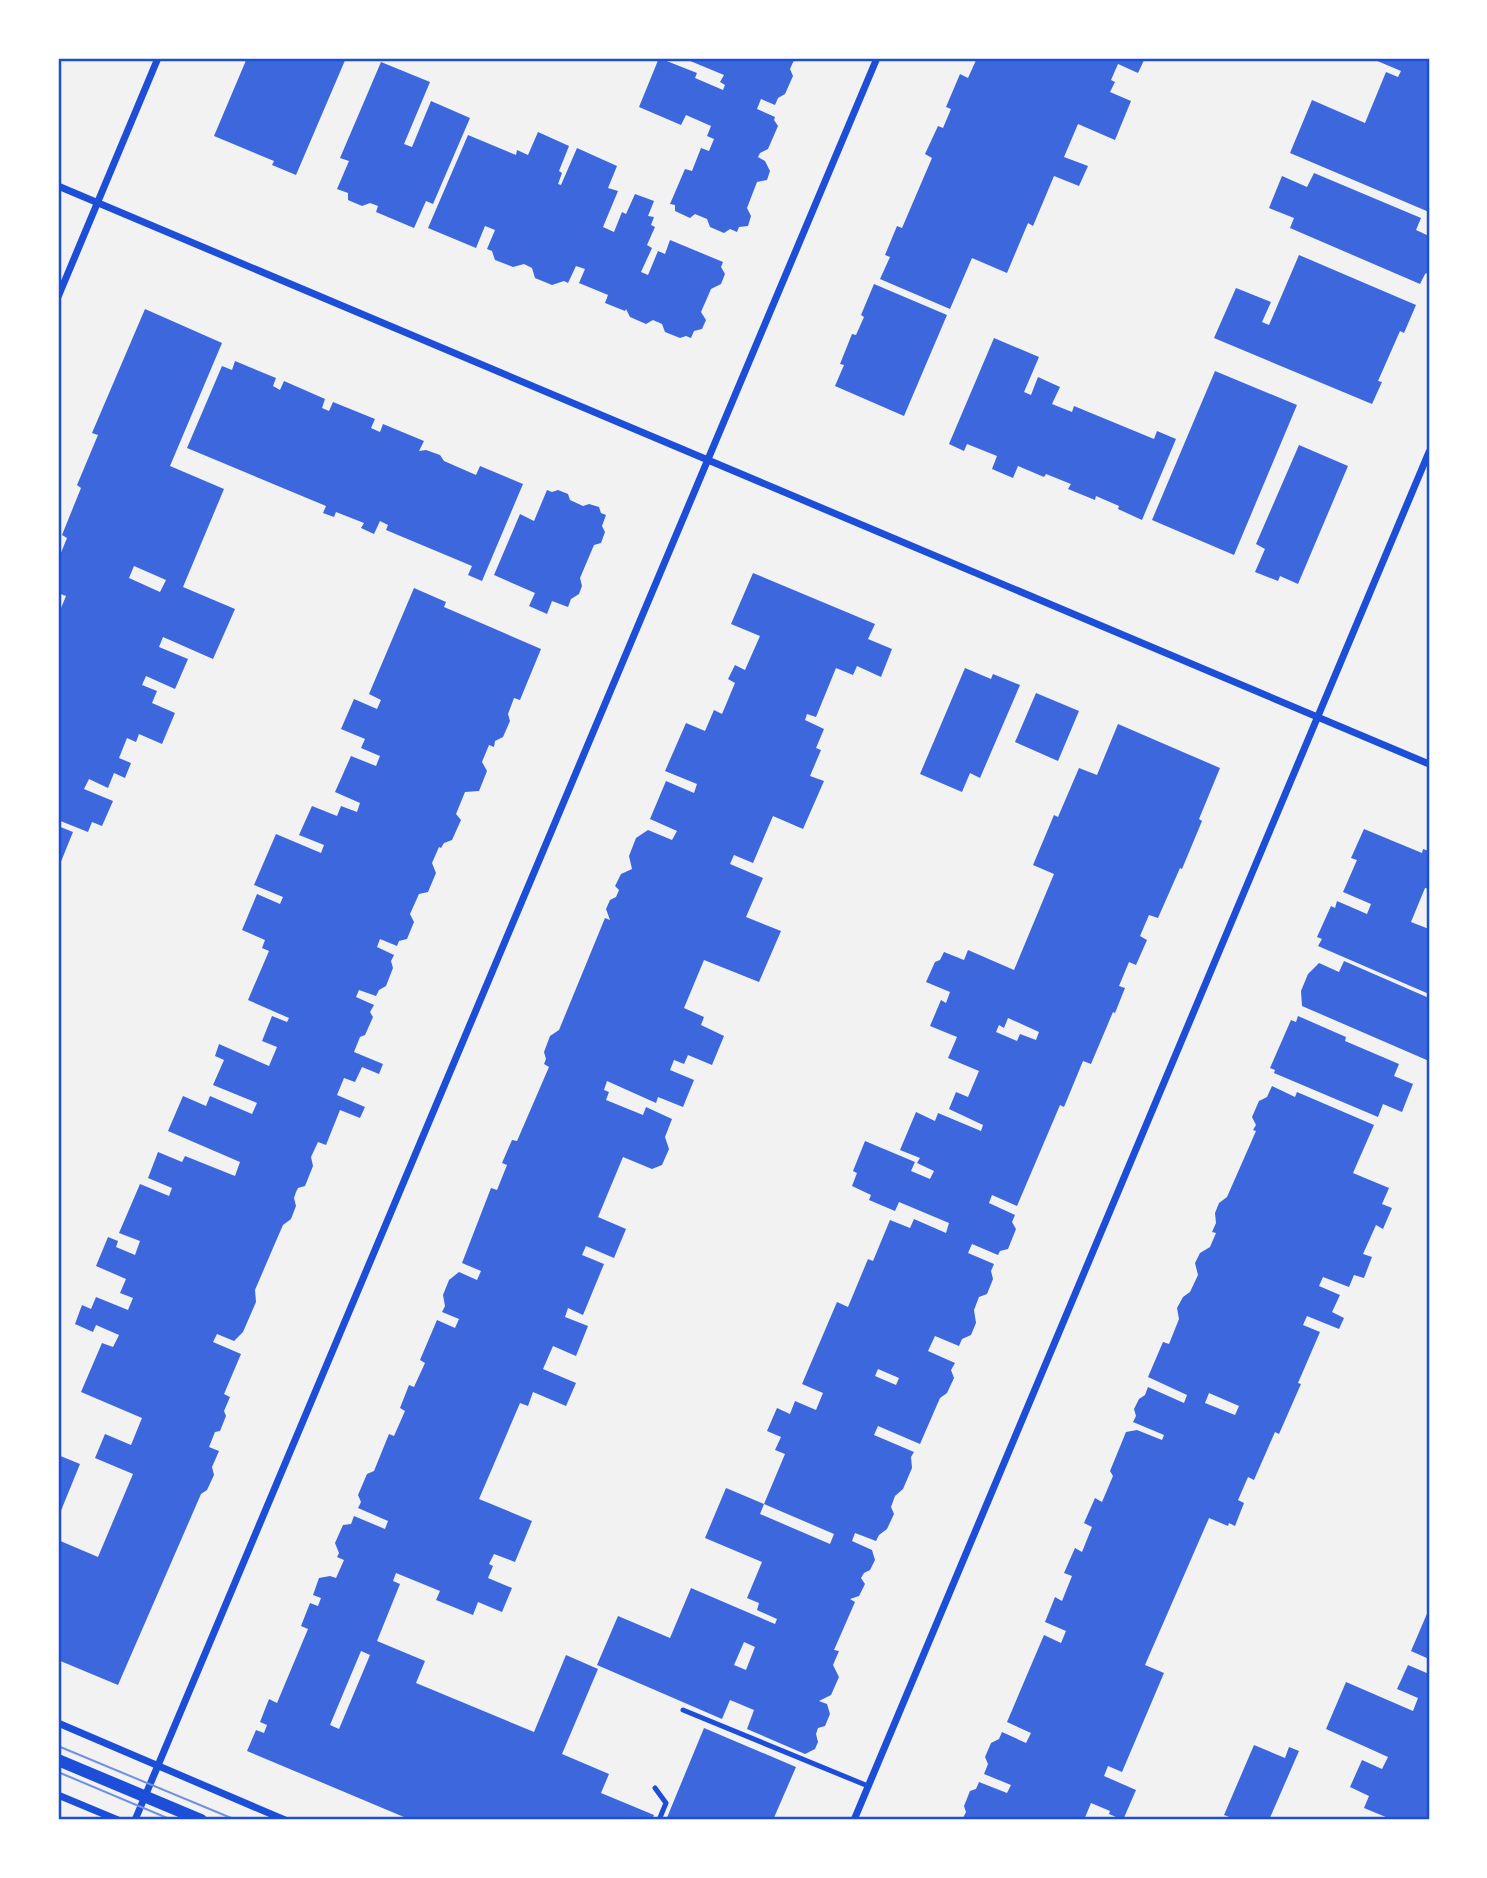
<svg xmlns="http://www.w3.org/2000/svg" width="1487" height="1878" viewBox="0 0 1487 1878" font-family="Quicksand,sans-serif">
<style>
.building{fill:#3d67dc;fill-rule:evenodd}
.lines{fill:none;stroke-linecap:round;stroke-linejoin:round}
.service{stroke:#1d4ed8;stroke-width:5}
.minor{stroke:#1d4ed8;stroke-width:7}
.tertiary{stroke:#1d4ed8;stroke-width:12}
.tram{stroke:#7290e2;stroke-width:2}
.neatline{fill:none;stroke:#1d4ed8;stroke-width:2.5}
</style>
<rect width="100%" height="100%" fill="#f2f2f2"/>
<!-- building -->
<path class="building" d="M247 58H346L296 175 272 165 274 161 214 136Z
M659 58 697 73 695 78 723 90 725 85 720 82 724 75 683 58H795L790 69 793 76 785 94 778 98 775 105 761 99 757 109 775 117 774 120 778 126 768 149 760 153 758 157 765 161 770 171 767 180 757 182 747 208 751 216 748 226 739 227 737 232 730 229 724 233 710 227 707 219 695 214 690 218 675 211V205L670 204 685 169 692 171 701 148 709 151 714 139 707 136 711 126 686 115 681 125 639 107Z
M977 58H1145L1138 73 1118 64 1111 80 1115 82 1110 92 1131 101 1115 140 1078 124 1064 157 1088 166 1079 186 1054 176 1033 226 1028 223 1007 273 972 258 950 309 880 279 890 257 885 255 897 226 902 228 932 158 925 154 938 126 943 128 951 109 946 107 960 74 968 78Z
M1376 58H1429V212L1290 153 1312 100 1365 123 1386 72 1398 77 1401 71 1375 60Z
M381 62 430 82 404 144 412 147 431 101 470 118 433 204 426 201 414 228 376 212 378 206 370 203 362 206 348 200V193L337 189 349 161 340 158Z
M538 132 569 146 559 171 562 173 558 184 561 185 577 148 617 166 608 188 618 191 603 227 614 232 622 212 626 214 635 194 654 201 648 216 654 217 651 225 655 227 647 245 652 248 641 272 648 275 658 251 665 254 670 240 723 262 721 267 725 274 721 284 711 289 701 312 706 320 702 329 694 331 691 338 686 336 680 338 665 332 662 324 653 320 646 324 630 317 626 309 625 311 605 303 608 295 579 283 585 269 576 266 568 283 564 281 552 285 535 278 532 268 524 264 513 267 495 260 492 251 487 249 495 230 485 226 476 248 428 228 468 135 516 155 517 150 528 155Z
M1314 173 1421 218 1416 230 1429 236V272L1425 274 1420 284 1290 228 1294 218 1269 208 1282 176 1307 187Z
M1299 255 1416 305 1404 333 1400 331 1378 381 1382 382 1372 404 1214 338 1236 288 1271 302 1262 322 1269 325Z
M874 284 947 315 904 416 835 386 844 365 840 364 852 334 856 335 864 317 861 315Z
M145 309 222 343 170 466 224 489 183 587 235 609 213 659 163 637 159 647 188 659 175 689 146 676 142 685 157 691 152 703 175 713 162 744 139 734 136 742 127 738 119 758 131 763 125 778 114 773 108 788 89 779 84 789 113 801 102 826 92 822 88 832 58 820V606L61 608 66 596 58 593V560L67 538 62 535 81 488 77 485 98 435 92 433ZM134 566 166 580 160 592 129 578Z
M994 338 1039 357 1024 392 1031 395 1038 377 1060 387 1052 404 1072 412 1074 406 1154 439 1157 431 1176 439 1142 520 1118 509 1119 506 1096 496 1095 500 1068 489 1071 484 1046 474 1044 477 1018 466 1013 478 992 469 997 456 967 444 964 451 949 444Z
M235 361 276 378 273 386 280 390 284 381 325 399 322 408 329 411 333 402 375 419 371 428 380 432 383 424 424 441 419 451 426 450 440 455 444 461 476 475 480 466 523 484 482 581 468 575 472 566 386 530 388 525 380 521 374 534 361 528 364 523 336 512 334 517 323 513 326 506 187 448 222 366 232 370Z
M1215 371 1297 405 1234 555 1152 520Z
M1299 445 1348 466 1298 584 1280 576 1278 581 1255 572 1265 549 1256 544Z
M547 490 552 492 558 490 568 494 570 500 583 506 589 504 599 507 601 513 606 515 602 526 605 532 601 543 594 545 580 578 582 586 579 594 571 599 568 607 552 601 547 614 529 606 535 593 494 575 520 514 534 521Z
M753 573 875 624 868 639 892 649 881 677 857 666 853 675 836 668 816 717 807 714 805 720 824 729 816 748 821 750 810 776 824 781 803 829 773 816 753 863 734 855 730 864 763 878 746 917 781 931 759 982 704 960 684 1008 704 1017 701 1025 724 1036 712 1065 688 1055 684 1064 674 1060 670 1070 694 1080 683 1107 658 1097 656 1103 607 1081 604 1090 609 1092 606 1100 643 1115 646 1107 672 1119 665 1137 669 1149 662 1165 652 1169 623 1157 598 1217 626 1229 614 1258 586 1246 582 1255 604 1264 583 1315 568 1308 565 1317 588 1326 576 1356 553 1346 543 1369 576 1383 566 1406 533 1392 528 1406 520 1403 479 1499 532 1521 515 1562 494 1554 489 1564 493 1566 488 1578 512 1588 502 1612 478 1602 473 1615 436 1600 440 1591 396 1573 393 1581 400 1584 377 1641 425 1661 416 1683 534 1732 566 1655 598 1669 562 1754 609 1774 601 1793 654 1815 652 1820H411L247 1751 256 1730 264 1733 267 1725 260 1722 269 1699 277 1703 308 1629 301 1626 310 1603 318 1606 321 1598 313 1595 319 1578 330 1576 336 1578 344 1560 337 1557 339 1553 335 1543 343 1525 351 1524 354 1516 385 1529 388 1521 358 1508 361 1502 358 1495 367 1474 374 1471 389 1434 394 1436 405 1411 400 1408 409 1385 414 1387 425 1363 420 1360 437 1320 455 1328 459 1319 442 1312 445 1306 443 1295 449 1280 459 1272 477 1280 481 1271 462 1263 491 1188 497 1190 507 1165 502 1163 512 1140 517 1141 549 1067 544 1064 546 1059 544 1052 550 1036 559 1030 605 918 610 920 606 909 610 900 616 897 619 890 615 886 621 874 632 869 629 856 636 838 648 830 672 840 677 831 650 819 666 781 694 793 697 784 665 771 686 723 705 731 714 710 722 714 735 683 728 679 735 665 745 670 760 636 731 624ZM361 1651 370 1655 339 1729 330 1725Z
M414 588 446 602 444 607 541 649 520 700 514 698 508 714 510 721 503 737 495 741 494 747 489 745 482 762 487 771 479 791 465 792 456 814 461 820 452 840 444 843 441 848 439 847 432 863 436 873 428 892 419 894 410 914 414 922 407 939 399 941 397 946 380 939 377 947 394 955 391 961 393 968 386 986 379 990 376 996 359 990 356 997 374 1005 370 1012 373 1017 365 1035 360 1037 354 1052 383 1064 379 1074 362 1067 355 1082 344 1078 337 1095 365 1107 360 1118 340 1110 326 1145 318 1142 311 1157 313 1166 305 1186 298 1188 296 1192 294 1198 296 1206 291 1219 283 1225 276 1241 255 1290 256 1302 243 1332 234 1341 217 1334 213 1342 241 1354 224 1394 230 1397 224 1411 226 1416 220 1431 215 1432 209 1447 219 1451 212 1467 214 1475 207 1490 201 1494 118 1685 58 1660V1540L98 1557 133 1474 95 1458 105 1434 131 1445 142 1418 81 1392 102 1343 113 1347 119 1335 96 1325 93 1332 75 1324 82 1305 91 1309 96 1297 128 1310 133 1298 120 1293 126 1279 96 1266 108 1237 118 1241 116 1247 135 1255 140 1241 119 1233 140 1184 169 1196 172 1188 148 1178 158 1152 182 1162 185 1156 235 1176 240 1162 168 1131 183 1096 206 1106 210 1096 252 1114 257 1103 213 1085 224 1060 215 1056 219 1044 269 1066 277 1047 262 1041 272 1016 287 1022 289 1018 248 1000 269 951 262 948 265 940 242 930 257 894 280 904 283 897 254 885 276 834 321 853 324 845 299 835 312 806 337 816 341 806 357 812 360 803 335 792 351 756 376 766 380 756 361 748 365 739 341 729 354 699 377 709 381 700 369 694Z
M965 668 991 679 993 674 1020 685 980 778 970 773 962 792 920 774Z
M1036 693 1079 711 1058 761 1015 742Z
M1118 724 1220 768 1199 819 1202 821 1182 869 1180 868 1158 918 1149 915 1140 936 1147 940 1136 965 1129 962 1119 986 1125 988 1115 1013 1113 1012 1091 1064 1083 1061 1064 1107 1060 1105 1017 1206 992 1195 989 1203 1015 1215 1012 1222 1016 1229 1008 1249 1000 1251 998 1255 972 1244 968 1253 994 1264 991 1271 993 1279 987 1294 979 1297 974 1310 976 1323 971 1335 962 1339 959 1346 935 1336 928 1351 955 1363 951 1370 954 1378 947 1393 940 1398 920 1444 878 1426 874 1435 914 1452 911 1457 912 1468 903 1489 895 1496 891 1507 894 1514 887 1529 879 1535 876 1541 855 1533 852 1541 872 1550 875 1560 870 1570 864 1573 861 1578 865 1584 859 1596 850 1599 855 1602 834 1650 839 1651 833 1665 839 1677 831 1695 819 1701 827 1704 830 1714 825 1726 818 1728 816 1734 818 1742 815 1749 805 1754 747 1729 754 1710 730 1700 722 1719 597 1665 618 1616 670 1638 691 1588 775 1624 777 1619 757 1610 759 1603 747 1598 762 1562 705 1538 726 1488 764 1504 760 1514 830 1544 834 1534 764 1504 785 1454 775 1450 781 1437 767 1431 777 1408 790 1414 795 1401 816 1410 823 1393 802 1384 837 1302 848 1307 868 1259 873 1261 890 1220 910 1228 914 1219 946 1233 949 1223 899 1202 895 1211 869 1200 871 1195 852 1186 857 1173 853 1171 865 1141 915 1162 911 1171 930 1179 934 1171 917 1163 920 1158 900 1150 916 1112 935 1121 938 1113 981 1131 983 1125 949 1109 956 1092 968 1097 979 1071 948 1058 957 1037 930 1026 941 1000 946 1003 950 992 926 982 935 962 940 960 944 952 964 960 968 950 1014 970 1054 874 1033 865 1054 815 1058 817 1079 768 1097 775ZM1008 1018 1039 1032 1036 1040 1020 1034 1017 1041 996 1032 999 1025 1004 1028ZM878 1369 899 1378 896 1385 875 1376ZM744 1642 755 1647 746 1670 734 1665Z
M58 826 73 832 58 869Z
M1364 829 1422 853 1423 849 1429 851V889L1425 888 1411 922 1429 929V994L1318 946 1322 939 1317 937 1331 906 1335 908 1337 901 1367 914 1371 904 1343 892 1357 860 1351 858Z
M1344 961 1429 998V1061L1302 1006 1301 991 1308 974 1319 963 1339 972Z
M1298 1016 1346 1037 1345 1041 1399 1064 1394 1076 1413 1084 1402 1112 1383 1104 1378 1117 1274 1073 1275 1070 1270 1068 1291 1020 1296 1022Z
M1272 1086 1295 1097 1297 1092 1374 1125 1353 1173 1389 1188 1382 1204 1392 1208 1383 1229 1376 1225 1363 1254 1372 1257 1364 1278 1354 1275 1349 1287 1323 1277 1319 1286 1340 1295 1332 1312 1344 1318 1339 1329 1307 1316 1303 1325 1320 1332 1298 1383 1301 1384 1279 1434 1275 1432 1254 1480 1248 1477 1238 1500 1244 1503 1235 1526 1229 1523 1228 1526 1209 1518 1145 1665 1164 1673 1122 1772 1108 1766 1104 1776 1136 1790 1123 1820 1109 1814 1110 1811 1091 1803 1084 1820H962L966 1812 964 1806 970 1791 976 1789 979 1782 1007 1793 1011 1785 984 1774 988 1764 985 1757 991 1743 999 1739 1002 1732 1026 1743 1031 1733 1007 1722 1044 1635 1061 1643 1066 1631 1045 1622 1055 1597 1062 1601 1072 1576 1064 1573 1075 1548 1082 1552 1092 1527 1084 1523 1095 1498 1102 1502 1113 1476 1110 1471 1126 1432 1137 1430 1162 1440 1164 1435 1133 1422 1136 1416 1134 1409 1139 1399 1145 1395 1148 1387 1184 1403 1187 1395 1148 1377 1163 1342 1169 1344 1179 1319 1177 1308 1183 1297 1190 1292 1198 1275 1195 1263 1200 1253 1210 1247 1216 1233 1212 1232 1216 1223 1215 1213 1219 1203 1227 1197 1256 1131 1253 1130 1256 1125 1252 1117 1259 1101 1267 1097ZM1209 1393 1239 1406 1235 1415 1205 1403Z
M58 1455 80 1464 58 1518Z
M1429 1609V1659L1411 1651Z
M1408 1665 1429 1674V1820H1393L1364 1808 1369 1796 1350 1787 1362 1760 1382 1769 1388 1757 1326 1729 1346 1682 1413 1711 1418 1698 1397 1689Z
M704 1728 796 1767 773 1820H666Z
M1254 1745 1285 1758 1289 1747 1299 1751 1269 1820H1237L1224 1815Z"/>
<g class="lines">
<!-- service -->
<path class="service" d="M683 1710 868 1786
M655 1788 666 1803 659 1820"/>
<!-- minor -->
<path class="minor" d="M58 186 1429 764
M58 297 158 58
M58 1723 285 1820
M58 1795 118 1820
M135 1820 877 58
M854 1820 1429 452"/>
<!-- tertiary -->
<path class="tertiary" d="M58 1760 201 1820"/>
<!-- tram -->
<path class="tram" d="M58 1746 236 1820
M58 1772 172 1820"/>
</g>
<!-- border -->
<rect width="1487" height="1878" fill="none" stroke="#ffffff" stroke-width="119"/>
<rect x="60" y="60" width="1368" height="1758" class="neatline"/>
</svg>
